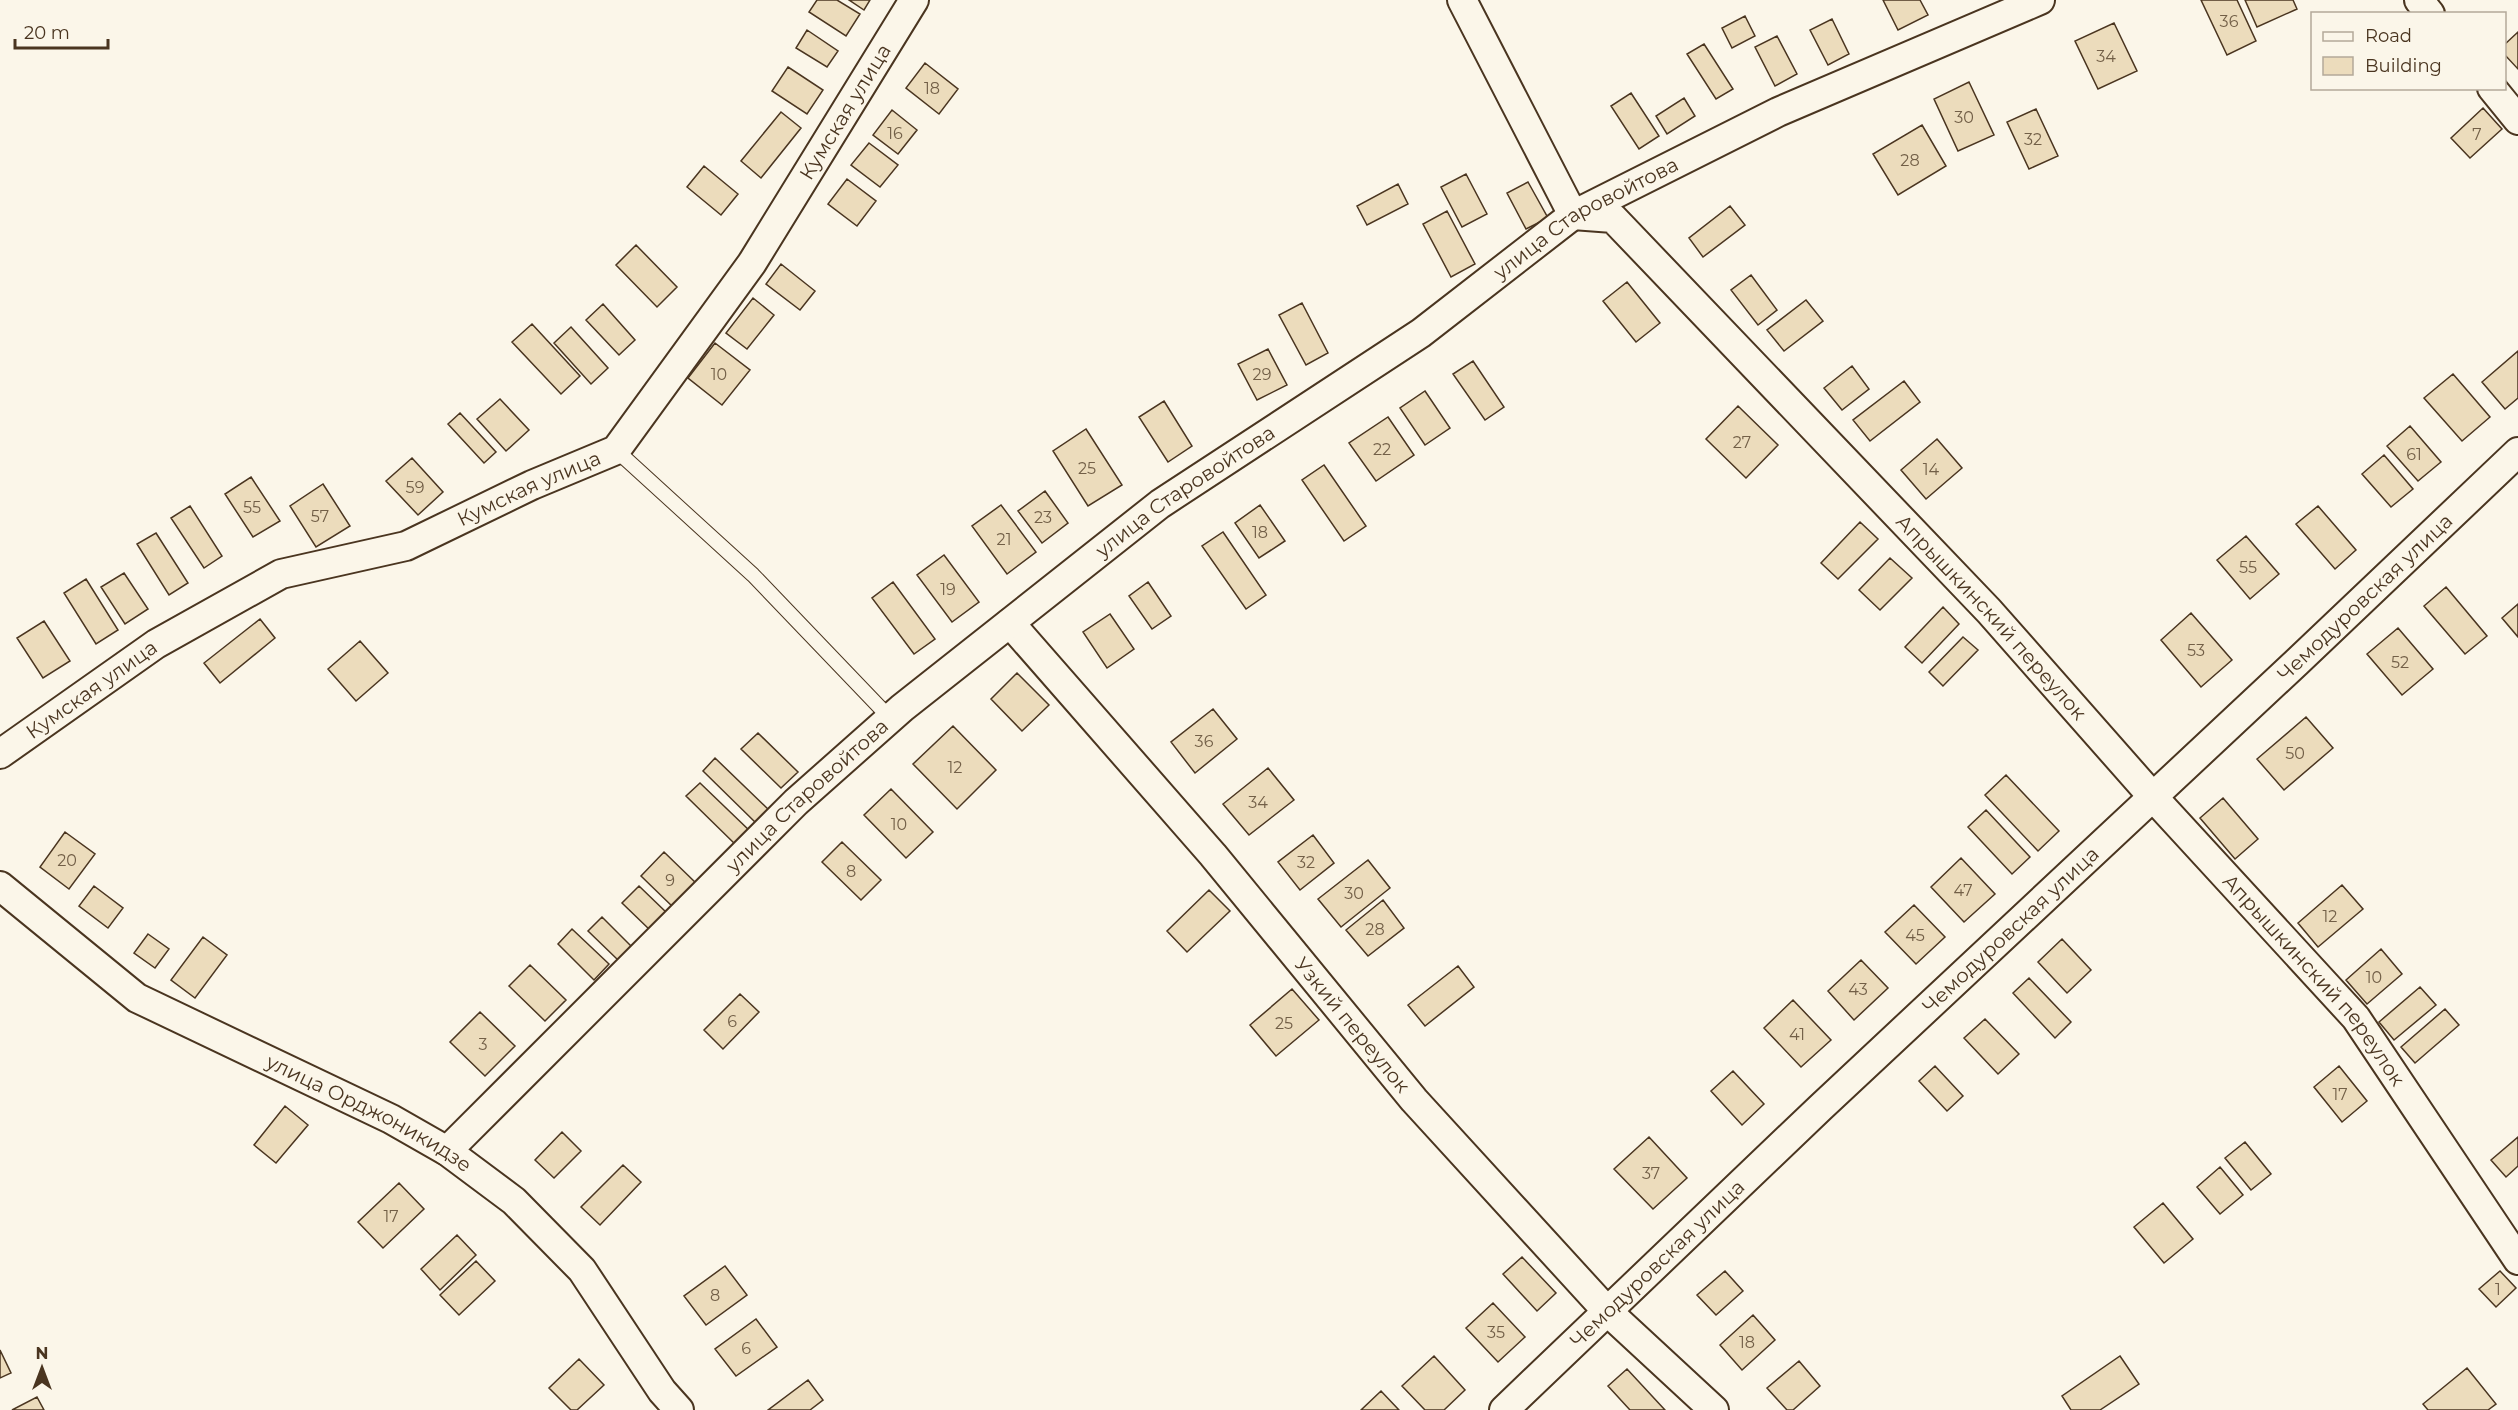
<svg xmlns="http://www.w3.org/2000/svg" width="2518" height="1410" viewBox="0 0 2518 1410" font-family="Montserrat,sans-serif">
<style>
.building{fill:#ecdcbc;stroke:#4a3520;stroke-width:1.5}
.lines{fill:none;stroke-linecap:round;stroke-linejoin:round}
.service-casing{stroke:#4a3520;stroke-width:16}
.minor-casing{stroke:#4a3520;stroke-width:32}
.service{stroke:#fbf6e9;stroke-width:14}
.minor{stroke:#fbf6e9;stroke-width:28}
.labels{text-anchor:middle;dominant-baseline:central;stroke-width:4.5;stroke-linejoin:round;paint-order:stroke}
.number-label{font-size:16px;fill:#725f47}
.street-label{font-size:20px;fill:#4a3520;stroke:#fbf6e9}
</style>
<rect width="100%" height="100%" fill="#fbf6e9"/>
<!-- building -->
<path class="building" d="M817 0H837L860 14 846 36 809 12Z
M849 0H870L864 10Z
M1883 0H1920L1928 15 1898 30Z
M2201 0H2237L2256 41 2227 55Z
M2245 0H2293L2297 9 2257 27Z
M1745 16 1755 36 1732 48 1722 28Z
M1832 19 1849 54 1828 65 1810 30Z
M2114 23 2137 71 2098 89 2075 41Z
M807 30 838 51 827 67 796 48Z
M2518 32V69L2504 54V45Z
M1777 36 1797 74 1775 86 1755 47Z
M1704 44 1733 89 1716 99 1687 54Z
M925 63 958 89 939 114 906 88Z
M788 67 823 90 807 114 772 91Z
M1969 82 1994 135 1958 151 1934 99Z
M1631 93 1659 136 1639 149 1611 106Z
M1684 98 1695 116 1667 134 1656 116Z
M2483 108 2502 129 2470 158 2451 138Z
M2036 109 2058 156 2029 169 2007 122Z
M892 110 917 130 898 154 873 135Z
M781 112 801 128 761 178 741 161Z
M1922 125 1946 166 1898 195 1873 154Z
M869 143 898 165 880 187 851 165Z
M704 166 738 194 721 215 687 187Z
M1466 174 1487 214 1462 227 1441 187Z
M847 179 876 201 857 226 828 204Z
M1528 182 1548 218 1526 229 1507 193Z
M1398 184 1408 204 1367 225 1357 206Z
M1730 206 1745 225 1703 257 1689 238Z
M1447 211 1475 264 1451 277 1423 224Z
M636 245 677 287 657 307 616 265Z
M781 264 815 291 800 310 766 284Z
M1751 275 1777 310 1758 325 1731 290Z
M1627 282 1660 323 1636 342 1603 301Z
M753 298 774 315 747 349 726 333Z
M1806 300 1823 321 1784 351 1767 330Z
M1302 303 1328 353 1306 365 1279 315Z
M603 304 635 340 619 355 586 320Z
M532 324 580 376 561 394 512 342Z
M571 327 608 368 591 384 554 343Z
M715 343 750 370 722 405 688 378Z
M1268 349 1287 385 1257 400 1238 364Z
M2518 351V398L2505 409 2482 382Z
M1473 361 1504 407 1485 420 1453 374Z
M1852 366 1869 389 1842 410 1824 388Z
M2453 374 2490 417 2462 441 2424 398Z
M1904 381 1920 402 1870 441 1853 420Z
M1425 391 1450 428 1425 445 1400 408Z
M500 399 529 430 506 451 477 419Z
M1164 401 1192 446 1168 462 1139 417Z
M1738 406 1778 445 1746 478 1706 439Z
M460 413 496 452 484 463 448 424Z
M1388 417 1414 455 1376 481 1349 443Z
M2410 426 2441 462 2418 481 2387 446Z
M1086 429 1122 485 1088 506 1053 451Z
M1937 439 1962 468 1926 499 1901 470Z
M2384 455 2413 489 2391 507 2362 474Z
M412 458 443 492 418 515 386 481Z
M1324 465 1366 526 1344 541 1302 480Z
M251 477 280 521 253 537 225 494Z
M323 484 350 526 316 547 290 506Z
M1045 491 1068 523 1042 543 1018 511Z
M1001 505 1036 552 1007 574 972 526Z
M1260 505 1285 541 1259 558 1235 523Z
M190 506 222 556 204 568 171 518Z
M2318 506 2356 550 2335 569 2296 524Z
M1860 522 1878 539 1838 579 1821 563Z
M1223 532 1266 595 1246 609 1202 546Z
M156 533 188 583 169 595 137 544Z
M2246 536 2279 574 2250 599 2217 560Z
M944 555 979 602 952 622 917 575Z
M1890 558 1912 578 1880 610 1859 590Z
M124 573 148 609 125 624 101 587Z
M86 579 118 630 96 644 64 593Z
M893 582 935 639 914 654 872 598Z
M1148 582 1171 616 1152 629 1129 596Z
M2446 587 2487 636 2465 654 2424 606Z
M2518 604V637L2502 618Z
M1943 607 1959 624 1922 663 1905 647Z
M2191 613 2232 660 2201 687 2161 640Z
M1110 614 1134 649 1107 668 1083 632Z
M260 619 275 638 220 683 204 663Z
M44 621 70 661 43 678 17 638Z
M2398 628 2433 669 2402 695 2367 654Z
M1963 637 1978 650 1943 686 1929 672Z
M360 641 388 673 356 701 328 669Z
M1017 673 1049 705 1022 731 991 699Z
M1213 709 1237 739 1195 773 1171 742Z
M2306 717 2333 748 2284 790 2257 759Z
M953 726 996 770 957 809 913 764Z
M758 733 798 772 781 788 741 749Z
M715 758 770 811 757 824 703 771Z
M1268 768 1294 800 1249 835 1223 804Z
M2006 775 2059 831 2038 851 1985 795Z
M700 783 752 833 738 847 686 796Z
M891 789 933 832 906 858 864 815Z
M2223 798 2258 839 2235 859 2200 818Z
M1986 810 2030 857 2012 874 1968 827Z
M65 832 95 854 69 889 40 867Z
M1313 835 1334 863 1300 890 1278 862Z
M842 842 881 880 861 900 822 862Z
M664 852 698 885 675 909 641 876Z
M1961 858 1995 894 1964 922 1931 887Z
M1368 860 1390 888 1341 927 1318 899Z
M2342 885 2363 909 2318 947 2298 923Z
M94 886 123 908 108 928 79 906Z
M639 886 668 914 651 931 622 903Z
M1209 890 1230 911 1187 952 1167 931Z
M1383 900 1404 928 1368 956 1346 930Z
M1914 905 1945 937 1916 964 1885 932Z
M602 917 631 946 618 960 588 931Z
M572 929 609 964 594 980 558 944Z
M148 934 169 949 155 968 134 953Z
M203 937 227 955 195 998 171 980Z
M2062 939 2091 970 2067 993 2038 962Z
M2381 949 2402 974 2367 1004 2346 980Z
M1861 960 1888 988 1854 1020 1828 991Z
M530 965 566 1000 545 1021 509 986Z
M1458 966 1474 987 1425 1026 1408 1005Z
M2029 978 2071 1022 2055 1038 2013 993Z
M2420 987 2436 1005 2394 1040 2379 1022Z
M1292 989 1319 1020 1276 1056 1250 1025Z
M740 994 759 1012 723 1049 704 1030Z
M1793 1000 1831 1040 1801 1067 1764 1028Z
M2445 1009 2459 1025 2415 1063 2401 1047Z
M480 1012 515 1046 485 1076 450 1042Z
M1985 1019 2019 1054 1998 1074 1964 1038Z
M1935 1066 1963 1096 1947 1111 1919 1081Z
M2339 1066 2367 1101 2342 1122 2314 1087Z
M1733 1071 1764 1104 1742 1125 1711 1091Z
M285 1106 308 1125 276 1163 254 1145Z
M562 1132 581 1151 554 1178 535 1160Z
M1649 1137 1687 1178 1653 1209 1614 1169Z
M2518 1137V1166L2506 1177 2491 1160Z
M2245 1142 2271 1174 2251 1190 2225 1158Z
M623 1165 641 1182 600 1225 581 1207Z
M2220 1167 2243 1195 2220 1214 2197 1187Z
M399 1183 424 1209 383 1248 358 1222Z
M2163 1203 2193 1239 2164 1263 2134 1227Z
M457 1235 476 1255 440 1290 421 1269Z
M1522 1257 1556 1293 1537 1311 1503 1274Z
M476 1261 495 1281 459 1315 440 1295Z
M725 1266 747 1295 706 1325 684 1296Z
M1725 1271 1743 1291 1716 1315 1697 1295Z
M2500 1271 2516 1288 2496 1307 2479 1289Z
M1493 1303 1525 1337 1498 1362 1466 1328Z
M1753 1315 1775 1340 1742 1370 1720 1345Z
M756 1319 777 1347 736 1376 715 1349Z
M0 1350 11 1373 0 1378Z
M1434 1356 1465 1390 1444 1410H1425L1402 1386Z
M2120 1356 2139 1384 2100 1410H2071L2062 1396Z
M579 1359 604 1385 577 1410H571L549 1388Z
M1799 1361 1820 1386 1793 1410H1787L1767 1388Z
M2467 1368 2496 1404 2488 1410H2428L2423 1404Z
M1627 1369 1665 1410H1630L1608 1386Z
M808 1380 823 1400 810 1410H768Z
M1381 1391 1399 1410H1361Z
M37 1397 44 1410H12Z"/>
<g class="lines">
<!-- service casing -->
<g class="service-casing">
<path id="service" d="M616 450 753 575 890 718"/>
</g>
<!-- minor casing -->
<g class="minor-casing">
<g id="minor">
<path id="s1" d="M1462 0 1573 215 1613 218 1989 611 2153 797 2356 1018 2518 1260"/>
<path d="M2419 0 2430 14"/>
<path d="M2492 88 2518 120"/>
<path id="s2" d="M1010 623 1213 855 1414 1100 1607 1311 1714 1410"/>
<path id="s3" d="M0 754 156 644 281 574 406 546 532 485 616 450 752 263 914 0"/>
<path id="s4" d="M0 886 137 998 391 1119 447 1151 514 1201 582 1270 662 1391 679 1410"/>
<path id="s5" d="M447 1151 796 802 902 708 1160 504 1421 333 1573 215 1778 112 2040 0"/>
<path id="s6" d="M1504 1410 1820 1108 2297 662 2518 452"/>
</g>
</g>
<!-- service -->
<use href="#service" class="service"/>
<!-- minor -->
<use href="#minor" class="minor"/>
</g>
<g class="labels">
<!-- number labels -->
<g class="number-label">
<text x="2229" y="21">36</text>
<text x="2106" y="56">34</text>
<text x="932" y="88">18</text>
<text x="1964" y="117">30</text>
<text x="895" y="133">16</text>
<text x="2477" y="134">7</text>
<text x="2033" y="139">32</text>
<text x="1910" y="160">28</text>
<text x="719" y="374">10</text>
<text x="1262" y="374">29</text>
<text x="1742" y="442">27</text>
<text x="1382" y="449">22</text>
<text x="2414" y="454">61</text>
<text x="1087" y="468">25</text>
<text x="1931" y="469">14</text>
<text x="415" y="487">59</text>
<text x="252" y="507">55</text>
<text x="320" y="516">57</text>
<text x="1043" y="517">23</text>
<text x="1260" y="532">18</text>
<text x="1004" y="539">21</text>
<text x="2248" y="567">55</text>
<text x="948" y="589">19</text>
<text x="2196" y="650">53</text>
<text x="2400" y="662">52</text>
<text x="1204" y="741">36</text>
<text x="2295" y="753">50</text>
<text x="955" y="767">12</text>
<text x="1258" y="802">34</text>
<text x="899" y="824">10</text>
<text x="67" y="860">20</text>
<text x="1306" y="862">32</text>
<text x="851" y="871">8</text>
<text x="670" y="880">9</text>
<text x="1963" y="890">47</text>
<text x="1354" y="893">30</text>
<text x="2330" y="916">12</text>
<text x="1375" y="929">28</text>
<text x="1915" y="935">45</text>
<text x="2374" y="977">10</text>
<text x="1858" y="989">43</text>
<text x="732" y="1021">6</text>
<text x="1284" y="1023">25</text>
<text x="1797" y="1034">41</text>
<text x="483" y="1044">3</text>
<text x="2340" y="1094">17</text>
<text x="1651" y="1173">37</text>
<text x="391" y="1216">17</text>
<text x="2498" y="1289">1</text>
<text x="715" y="1295">8</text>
<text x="1496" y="1332">35</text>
<text x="1747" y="1342">18</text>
<text x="746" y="1348">6</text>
</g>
<!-- street labels -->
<g class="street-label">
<text stroke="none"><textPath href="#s3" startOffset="1102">Кумская улица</textPath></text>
<text stroke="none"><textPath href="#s5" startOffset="1478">улица Старовойтова</textPath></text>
<text stroke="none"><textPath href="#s3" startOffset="598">Кумская улица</textPath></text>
<text stroke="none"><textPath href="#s5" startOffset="992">улица Старовойтова</textPath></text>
<text stroke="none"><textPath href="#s6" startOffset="1184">Чемодуровская улица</textPath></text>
<text stroke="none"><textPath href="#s1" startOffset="832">Апрышкинский переулок</textPath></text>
<text stroke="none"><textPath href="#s3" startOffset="112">Кумская улица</textPath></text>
<text stroke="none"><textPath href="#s5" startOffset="506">улица Старовойтова</textPath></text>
<text stroke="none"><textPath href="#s6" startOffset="698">Чемодуровская улица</textPath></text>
<text stroke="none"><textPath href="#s1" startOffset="1318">Апрышкинский переулок</textPath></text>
<text stroke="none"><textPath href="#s2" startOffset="528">Узкий переулок</textPath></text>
<text stroke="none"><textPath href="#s4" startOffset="436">улица Орджоникидзе</textPath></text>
<text stroke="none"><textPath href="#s6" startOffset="212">Чемодуровская улица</textPath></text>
</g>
</g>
<!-- legend -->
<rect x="2311" y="12" width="195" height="78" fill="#fbf6e9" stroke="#b4a999" stroke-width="1.5"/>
<rect x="2323" y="32" width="30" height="9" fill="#fbf6e9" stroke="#b4a999" stroke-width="1.5"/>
<text x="2365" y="42" font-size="18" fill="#4a3520">Road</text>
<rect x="2323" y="57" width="30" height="18" fill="#ecdcbc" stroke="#b4a999" stroke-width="1.5"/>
<text x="2365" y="72" font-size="18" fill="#4a3520">Building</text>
<!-- north arrow -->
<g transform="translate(42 1368)" stroke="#fbf6e9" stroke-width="4.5" paint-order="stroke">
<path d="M0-4.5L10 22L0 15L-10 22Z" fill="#4a3520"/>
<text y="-9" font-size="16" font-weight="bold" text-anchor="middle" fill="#4a3520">N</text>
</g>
<!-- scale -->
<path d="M15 39v9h93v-9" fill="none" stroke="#4a3520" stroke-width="3"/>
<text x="24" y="39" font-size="18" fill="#4a3520" stroke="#fbf6e9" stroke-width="4.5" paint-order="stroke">20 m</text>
</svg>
